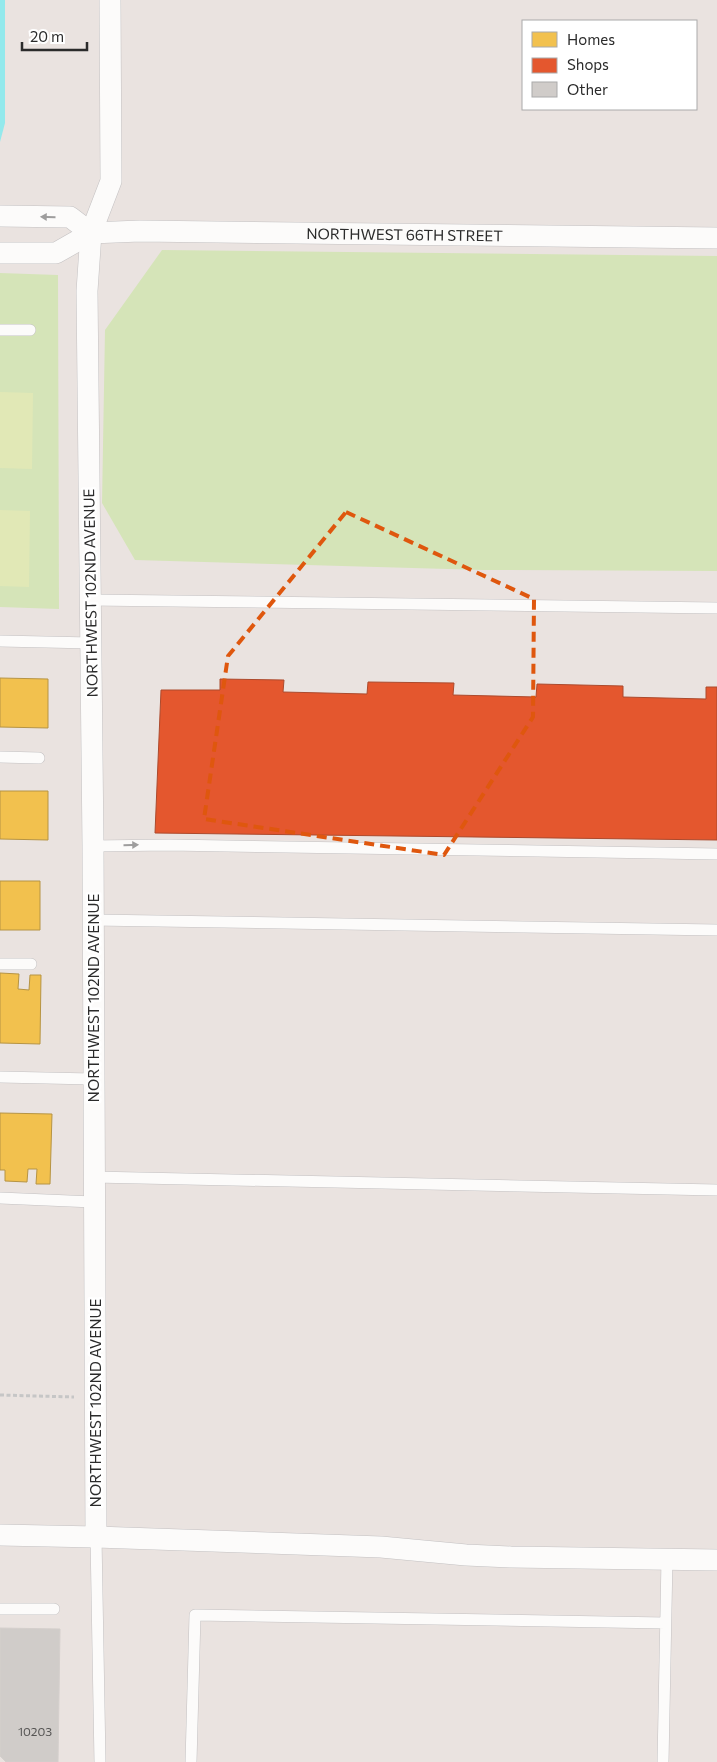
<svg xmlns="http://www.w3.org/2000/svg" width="717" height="1762" viewBox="0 0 717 1762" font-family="Commissioner,sans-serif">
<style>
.green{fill:#d5e4b8}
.pitch{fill:#e1e8b6}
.water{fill:#93e9ec}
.homes{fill:#f2c14e;stroke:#b69444}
.shops{fill:#e4572e;stroke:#ac4a2d}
.building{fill:#d0ccc9;stroke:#d4cfcc}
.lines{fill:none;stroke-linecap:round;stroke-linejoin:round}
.lane-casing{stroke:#c3c1c2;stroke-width:12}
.street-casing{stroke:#c3c1c2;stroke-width:22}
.path{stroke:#c6c6c6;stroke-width:3;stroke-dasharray:4 2.5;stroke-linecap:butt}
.lane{stroke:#fcfbfa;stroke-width:11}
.street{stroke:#fcfbfa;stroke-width:21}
.oneway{fill:#9e9d9d}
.marked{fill:none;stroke:#df570e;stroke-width:4;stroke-dasharray:10 6;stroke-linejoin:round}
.labels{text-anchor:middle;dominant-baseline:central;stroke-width:5;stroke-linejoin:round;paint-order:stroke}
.number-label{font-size:12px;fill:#555453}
.street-label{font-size:15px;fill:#2b2b2b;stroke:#fff}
</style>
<rect width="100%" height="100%" fill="#eae3e0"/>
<!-- green -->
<path class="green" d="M162 250 717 256V571L483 570 135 560 102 503 105 330Z
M0 273 58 275 59 609 0 607Z"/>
<!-- pitch -->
<path class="pitch" d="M0 392 33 393 32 469 0 468Z
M0 510 30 511 29 587 0 586Z"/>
<!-- water -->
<path class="water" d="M0 0H5V123L0 142Z"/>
<!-- homes -->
<path class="homes" d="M0 678 48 679V728L0 727Z
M0 791H48V840L0 839Z
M0 881H40V930H0Z
M0 973 19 974 18 989 29 990 30 975H41L40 1044 0 1043Z
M0 1113 52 1114 50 1184H36L37 1169H28L27 1182 5 1181V1170H0Z"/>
<!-- shops -->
<path class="shops" d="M220 679 284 680 283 692 367 694 368 682 454 683 453 695 536 697 537 684 623 686V697L706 699V687H717V840L155 833 161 690H220Z"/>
<!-- building -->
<path class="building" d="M0 1628 60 1629 58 1762H6L0 1756Z"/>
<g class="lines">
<!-- lane casing -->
<g class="lane-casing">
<path id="lane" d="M0 330H30
M90 600 717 608
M0 641 91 643
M0 757 39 758
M93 846 169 845 717 854
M93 920 717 930
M0 964H31
M0 1077 92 1079
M93 1177 717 1190
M0 1198 93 1202
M96 1537 100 1762
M0 1609H54
M191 1762 195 1615 665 1623
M663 1762 667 1559"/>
</g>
<!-- street casing -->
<g class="street-casing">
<g id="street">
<path d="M0 216 70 217 91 233"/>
<path id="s1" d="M0 253H56L91 233 140 231 717 238"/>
<path d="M0 1535 96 1537 381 1547 466 1555 511 1557 717 1560"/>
<path d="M96 1537 93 846 87 291 91 233 111 181 110 0"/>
</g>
</g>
<!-- path -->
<path class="path" d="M0 1395 74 1397"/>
<!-- lane -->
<use href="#lane" class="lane"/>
<!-- street -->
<use href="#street" class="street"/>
</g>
<!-- one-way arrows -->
<defs><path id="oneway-solid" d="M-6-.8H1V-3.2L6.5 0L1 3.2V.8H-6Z" transform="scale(1.25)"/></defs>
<g class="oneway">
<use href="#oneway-solid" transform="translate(48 217) rotate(-179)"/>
<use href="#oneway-solid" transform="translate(131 845) rotate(-1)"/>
</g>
<!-- marked area -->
<path class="marked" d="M346 512 534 599 533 717 444 855 204 819 228 656Z"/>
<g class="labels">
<!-- number labels -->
<g class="number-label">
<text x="35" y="1731">10203</text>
</g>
<!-- street labels -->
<g class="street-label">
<text stroke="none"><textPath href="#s1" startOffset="410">NORTHWEST 66TH STREET</textPath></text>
<text transform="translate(90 593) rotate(-91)">NORTHWEST 102ND AVENUE</text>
<text transform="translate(93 998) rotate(-90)">NORTHWEST 102ND AVENUE</text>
<text transform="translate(95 1403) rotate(-90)">NORTHWEST 102ND AVENUE</text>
</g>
</g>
<!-- legend -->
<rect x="522" y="20" width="175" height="90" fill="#ffffff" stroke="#aaaaaa"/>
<rect x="532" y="32" width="25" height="15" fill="#f2c14e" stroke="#aaaaaa"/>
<text x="567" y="45" font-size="15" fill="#2b2b2b">Homes</text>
<rect x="532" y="58" width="25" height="15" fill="#e4572e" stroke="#aaaaaa"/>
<text x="567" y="70" font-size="15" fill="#2b2b2b">Shops</text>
<rect x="532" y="82" width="25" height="15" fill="#d0ccc9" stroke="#aaaaaa"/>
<text x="567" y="95" font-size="15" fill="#2b2b2b">Other</text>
<!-- scale -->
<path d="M22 42v8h65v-8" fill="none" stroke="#2b2b2b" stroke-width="2.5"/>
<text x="30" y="42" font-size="15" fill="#2b2b2b" stroke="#ffffff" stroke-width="4" paint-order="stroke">20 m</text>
</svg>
